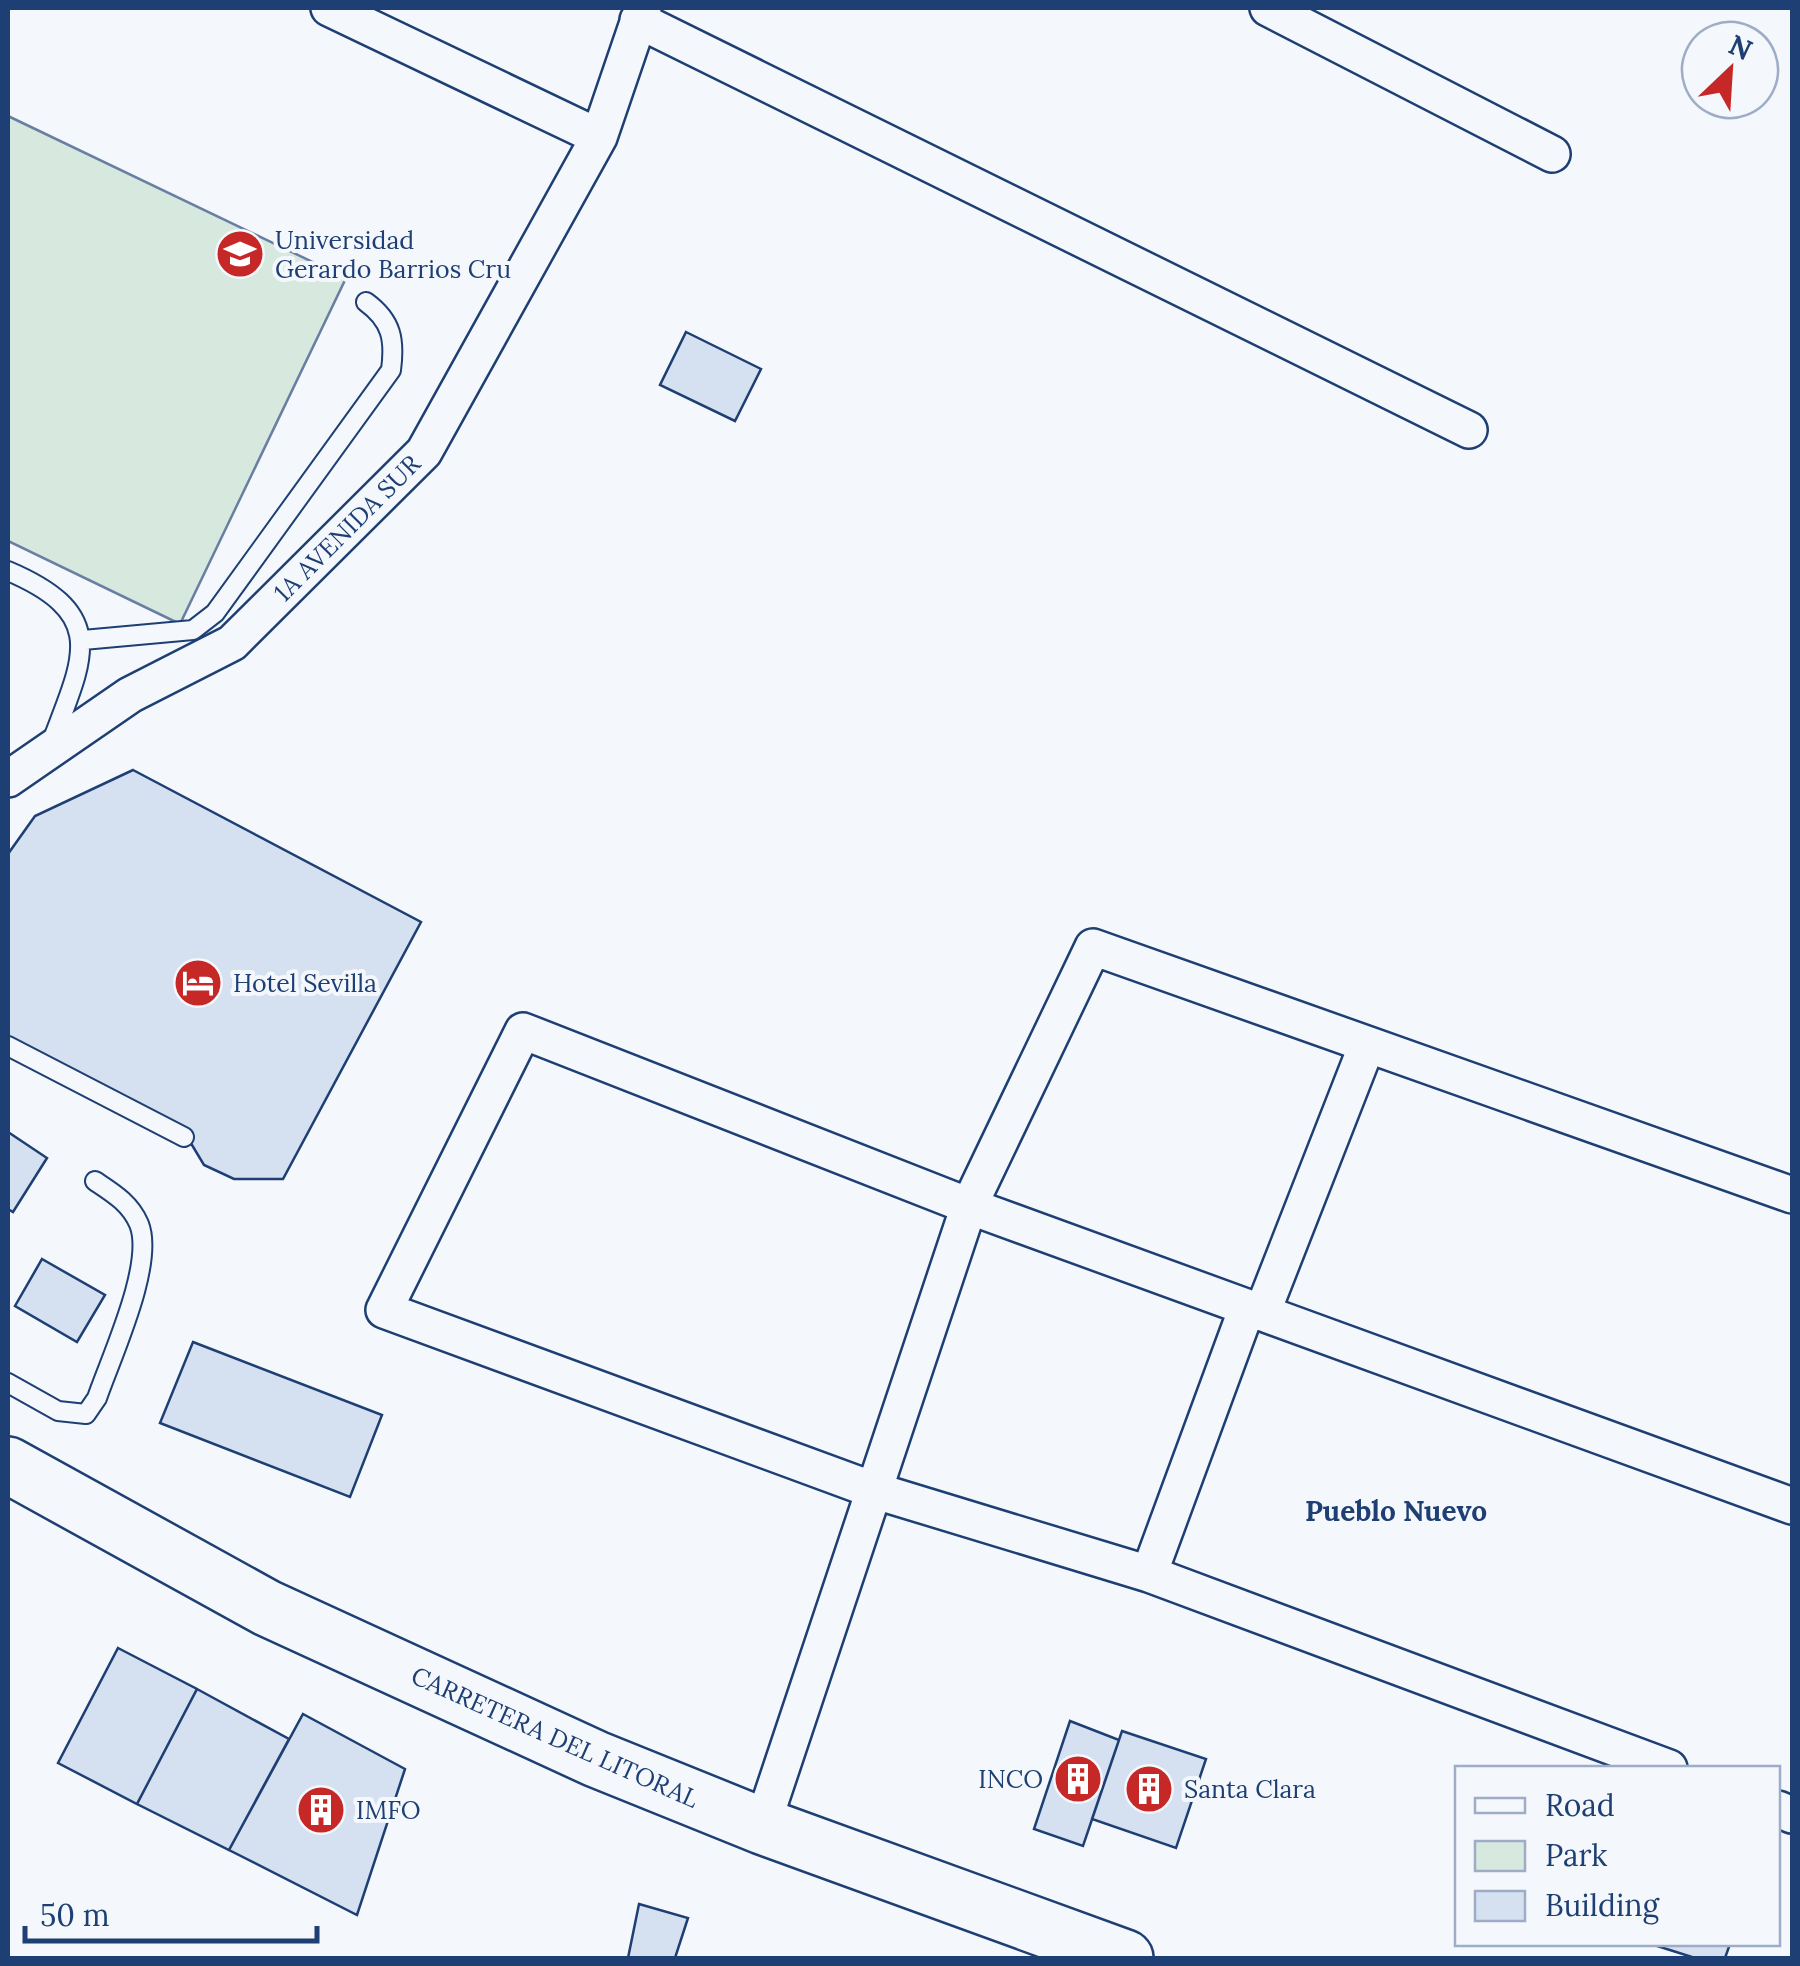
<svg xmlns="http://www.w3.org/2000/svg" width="1800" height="1966" viewBox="0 0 1800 1966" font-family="Lora,serif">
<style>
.green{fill:#d7e8df;stroke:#687fa3;stroke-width:2.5}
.building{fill:#d5e0f0;stroke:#1d3f73;stroke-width:2.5}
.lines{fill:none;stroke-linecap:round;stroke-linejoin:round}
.lane-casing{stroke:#1d3f73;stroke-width:22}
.street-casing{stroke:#1d3f73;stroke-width:40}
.primary-casing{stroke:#1d3f73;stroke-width:60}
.lane{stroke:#f4f7fb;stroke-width:18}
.street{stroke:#f4f7fb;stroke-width:35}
.primary{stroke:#f4f7fb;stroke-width:55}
.labels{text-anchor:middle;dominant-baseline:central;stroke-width:8;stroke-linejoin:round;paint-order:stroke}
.poi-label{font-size:25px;fill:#1d3f73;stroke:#f4f7fb;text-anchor:start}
.street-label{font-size:25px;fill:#1d3f73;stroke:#f4f7fb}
.neighbourhood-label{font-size:28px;font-weight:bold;fill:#1d3f73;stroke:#f4f7fb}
</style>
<rect width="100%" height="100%" fill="#f4f7fb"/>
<!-- green -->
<path class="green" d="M8 116 346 278 180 624 8 541Z"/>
<!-- building -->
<path class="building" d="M686 332 761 369 735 421 660 385Z
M133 770 421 922 283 1179H234L204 1165 186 1135 8 1044V854L35 816Z
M8 1132 47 1158 13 1212 8 1209Z
M42 1259 105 1295 77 1342 15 1306Z
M193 1342 382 1415 350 1497 160 1423Z
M118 1648 197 1689 137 1804 58 1763Z
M197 1689 289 1739 229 1850 137 1804Z
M303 1714 405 1769 357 1915 229 1850Z
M1070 1721 1119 1740 1083 1846 1034 1829Z
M1122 1731 1206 1759 1176 1848 1092 1819Z
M639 1904 688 1918 675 1958H628Z
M1651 1944H1730L1725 1958H1695Z"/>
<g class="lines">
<!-- lane casing -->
<g class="lane-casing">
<path id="lane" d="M8 571C109 614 84 657 52 741
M83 640 193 630 215 613 391 370C395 340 392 321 366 302
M8 1046 184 1137
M8 1383 58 1411 86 1414 97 1398C111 1357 155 1264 139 1224 130 1203 113 1193 95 1181"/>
</g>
<!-- street casing -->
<g class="street-casing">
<path id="street" d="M329 8 599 137
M1268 8 1552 154
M638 20 1469 430
M8 779 130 695 232 643 424 452 599 137 643 8
M1262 1313 1367 1045
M1149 1574 1247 1308
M1669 1768 1149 1574 876 1491 384 1310 523 1031 969 1206 1792 1506
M1778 1809 1792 1815
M762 1826 969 1206 1093 947 1792 1195"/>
</g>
<!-- primary casing -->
<g class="primary-casing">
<path id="primary" d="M8 1465 267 1608 596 1759 762 1826 1125 1958"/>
</g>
<!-- lane -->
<use href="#lane" class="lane"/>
<!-- street -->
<use href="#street" class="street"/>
<!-- primary -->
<use href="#primary" class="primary"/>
</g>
<!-- icons -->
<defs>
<g id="university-disc" transform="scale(2.5)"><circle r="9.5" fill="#c62828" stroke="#f4f7fb"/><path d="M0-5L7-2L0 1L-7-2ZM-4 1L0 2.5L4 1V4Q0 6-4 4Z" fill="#fff"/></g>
<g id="hotel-disc" transform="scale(2.5)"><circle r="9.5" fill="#c62828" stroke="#f4f7fb"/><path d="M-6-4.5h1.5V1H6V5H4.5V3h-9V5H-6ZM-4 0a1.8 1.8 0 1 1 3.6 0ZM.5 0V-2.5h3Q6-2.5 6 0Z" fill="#fff"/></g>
<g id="building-disc" transform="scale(2.5)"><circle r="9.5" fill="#c62828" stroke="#f4f7fb"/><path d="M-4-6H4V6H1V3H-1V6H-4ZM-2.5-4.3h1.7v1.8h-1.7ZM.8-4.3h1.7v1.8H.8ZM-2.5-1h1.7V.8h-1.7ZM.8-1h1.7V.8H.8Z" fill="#fff"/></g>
</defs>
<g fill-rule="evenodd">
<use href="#university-disc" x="240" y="254"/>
<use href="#hotel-disc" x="198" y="983"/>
<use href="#building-disc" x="1078" y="1779"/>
<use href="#building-disc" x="1149" y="1789"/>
<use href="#building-disc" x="321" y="1810"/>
</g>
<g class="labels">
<!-- poi labels -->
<g class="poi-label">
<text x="275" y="240">Universidad<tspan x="275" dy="29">Gerardo Barrios Cru</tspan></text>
<text x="233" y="983">Hotel Sevilla</text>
<text x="1043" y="1779" text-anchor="end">INCO</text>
<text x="1184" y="1789">Santa Clara</text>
<text x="356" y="1810">IMFO</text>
</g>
<!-- street labels -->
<g class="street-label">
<text transform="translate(347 528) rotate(-45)">1A AVENIDA SUR</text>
<text transform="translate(555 1737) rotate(24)">CARRETERA DEL LITORAL</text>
</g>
<!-- neighbourhood labels -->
<g class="neighbourhood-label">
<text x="1396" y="1511">Pueblo Nuevo</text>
</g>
</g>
<!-- border -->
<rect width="1800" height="1966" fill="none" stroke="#1d3f73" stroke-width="20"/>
<!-- legend -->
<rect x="1455" y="1766" width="325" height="180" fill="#f4f7fb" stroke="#9eadc5" stroke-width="2.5"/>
<rect x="1475" y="1798" width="50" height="15" fill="#f4f7fb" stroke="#9eadc5" stroke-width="2.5"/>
<text x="1545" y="1816" font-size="30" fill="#1d3f73">Road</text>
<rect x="1475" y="1841" width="50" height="30" fill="#d7e8df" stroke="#9eadc5" stroke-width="2.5"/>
<text x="1545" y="1866" font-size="30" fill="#1d3f73">Park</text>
<rect x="1475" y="1891" width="50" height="30" fill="#d5e0f0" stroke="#9eadc5" stroke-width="2.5"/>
<text x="1545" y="1916" font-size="30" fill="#1d3f73">Building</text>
<!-- north arrow -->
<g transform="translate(1730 70) rotate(25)"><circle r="48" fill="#f4f7fb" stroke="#9eadc5" stroke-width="2.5"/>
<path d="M0-8L18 38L0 25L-18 38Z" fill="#c62828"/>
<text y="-15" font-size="28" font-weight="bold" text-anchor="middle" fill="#1d3f73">N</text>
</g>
<!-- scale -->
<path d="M25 1926v15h292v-15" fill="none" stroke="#1d3f73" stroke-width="5"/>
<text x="40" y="1926" font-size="30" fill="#1d3f73" stroke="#f4f7fb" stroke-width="8" paint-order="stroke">50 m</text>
</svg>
